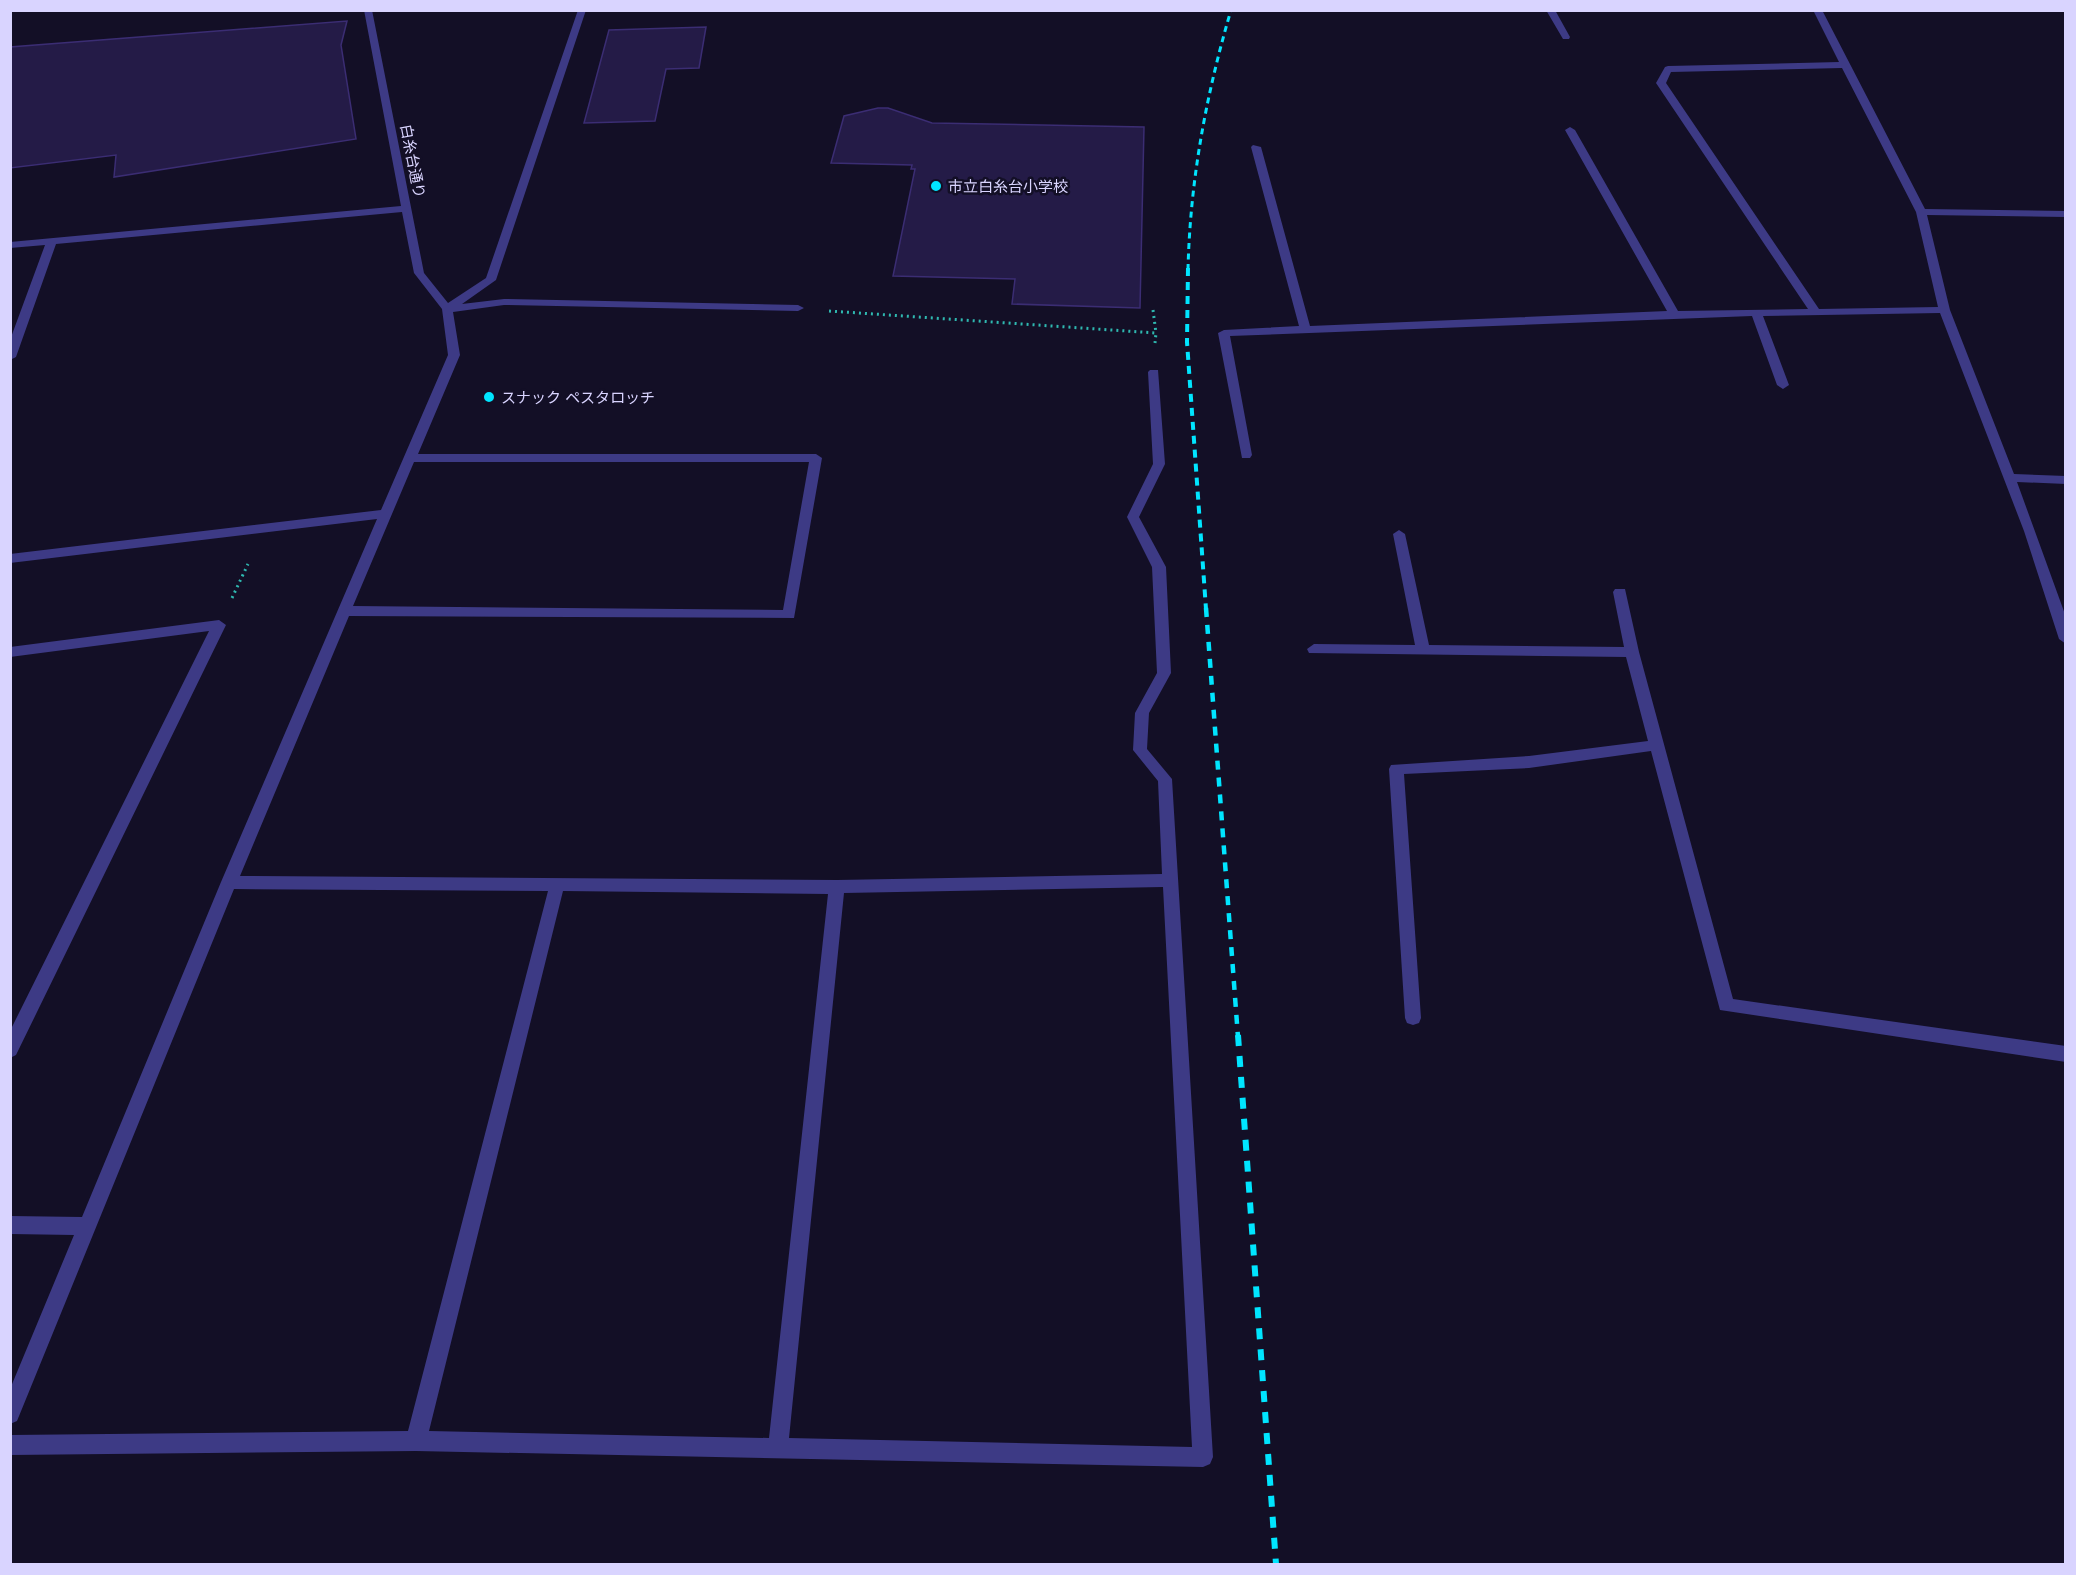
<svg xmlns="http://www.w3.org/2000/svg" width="2076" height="1575" viewBox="0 0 2076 1575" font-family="Montserrat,'Noto Sans JP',sans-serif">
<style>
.building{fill:#241b47;stroke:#3b2d73;stroke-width:1.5}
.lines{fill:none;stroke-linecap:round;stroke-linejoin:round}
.path{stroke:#2fb8b0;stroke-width:3;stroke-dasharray:2 4;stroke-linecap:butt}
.minor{fill:#3d3a85;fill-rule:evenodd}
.rail-far3{stroke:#00e5ff;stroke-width:3;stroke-dasharray:6 4.5;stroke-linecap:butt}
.rail-far2{stroke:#00e5ff;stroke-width:4;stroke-dasharray:8 6;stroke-linecap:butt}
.rail-far1{stroke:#00e5ff;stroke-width:4.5;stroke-dasharray:9 8;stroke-linecap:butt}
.rail{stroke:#00e5ff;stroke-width:6;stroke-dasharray:11 10;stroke-linecap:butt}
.poi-dot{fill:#00e5ff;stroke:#130f26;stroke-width:2}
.labels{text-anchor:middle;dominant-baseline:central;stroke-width:5;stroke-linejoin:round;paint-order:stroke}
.far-street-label{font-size:15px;fill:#d9d4ff;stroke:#130f26}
.far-poi-label{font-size:15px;fill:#d9d4ff;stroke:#130f26;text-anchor:start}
</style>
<rect width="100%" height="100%" fill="#130f26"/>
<!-- building -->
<path class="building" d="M347 21 341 45 356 139 114 177 116 155 10 168V47Z
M706 27 699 68 666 69 655 121 584 123 609 30Z
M878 108H888L932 123 1144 127 1140 308 1012 304 1015 279 893 276 915 169H911L912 165 831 163 844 116Z"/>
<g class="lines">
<!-- path -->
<path class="path" d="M1153 310 1156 333
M829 311 1156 333 1155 343
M232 598 248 564"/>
<!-- minor -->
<path class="minor" d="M364 10H372L424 273 448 303 486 278 578 10H586L496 280 462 304 504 299 798 305 804 308 798 311 504 305 453 312 460 355 418 454H816L822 458 794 618 349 616 240 876 837 880 1162 874 1158 781 1133 750 1135 713 1157 673 1152 567 1127 517 1153 464 1148 372 1150 370H1158L1165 464 1139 517 1166 567 1171 673 1149 713 1147 749 1172 779 1213 1457 1210 1464 1203 1467 416 1451 10 1455V1435L408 1431 548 891 234 889 17 1421 10 1424V1389L74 1235 10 1234V1216L82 1217 221 882 377 519 10 563V554L381 510 448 355 442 309 414 273 402 212 56 244 16 357 10 360V340L45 245 10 248V242L401 206ZM414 462H809L783 610 353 606ZM1163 887 1192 1447 789 1438 844 893ZM563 891 828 894 769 1438 429 1431Z
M1546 10H1555L1570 37 1569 39H1563Z
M1813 10H1822L1925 209 2066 211V217L1927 215 1950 310 2014 474 2066 476V484L2017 482 2066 617V644L2059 639 2024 531 1940 313 1763 316 1789 385 1783 389 1777 385 1752 316 1230 336 1252 455 1250 458H1242L1218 333 1224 330 1299 326 1251 147 1253 145 1261 147 1310 326 1667 311 1565 130 1570 127 1575 130 1678 311 1808 309 1656 83 1665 67 1668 66 1839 62ZM1842 68 1916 212 1938 307 1819 309 1666 83 1671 72Z
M1399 530 1405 534 1429 645 1624 647 1613 592 1615 589H1625L1639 652 1733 999 2066 1046V1062L1720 1010 1651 751 1529 768 1404 774 1421 1018 1419 1023 1413 1025 1407 1023 1405 1018 1389 769 1391 765 1529 756 1648 741 1626 657 1309 653 1307 649 1314 644 1415 645 1393 534Z
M219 620 226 625 16 1055 10 1058V1031L209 631 10 657V647Z"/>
<!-- rail-far3 -->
<path class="rail-far3" d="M1188 270C1190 181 1206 95 1231 10"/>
<!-- rail-far2 -->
<path class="rail-far2" d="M1188 268 1187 342 1206 609"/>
<!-- rail-far1 -->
<path class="rail-far1" d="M1206 608 1238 1037"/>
<!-- rail -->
<path class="rail" d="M1238 1035 1276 1564"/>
</g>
<!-- markers -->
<g class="poi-dot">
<circle cx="936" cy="186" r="6"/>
<circle cx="489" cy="397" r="6"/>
</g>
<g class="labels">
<!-- far-street labels -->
<g class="far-street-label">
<text transform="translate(413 161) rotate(79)">白糸台通り</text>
</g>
<!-- far-poi labels -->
<g class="far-poi-label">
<text x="948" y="186">市立白糸台小学校</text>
<text x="501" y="397">スナック ペスタロッチ</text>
</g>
</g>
<!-- border -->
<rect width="2076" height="1575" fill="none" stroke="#d9d4ff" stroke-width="24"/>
</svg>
